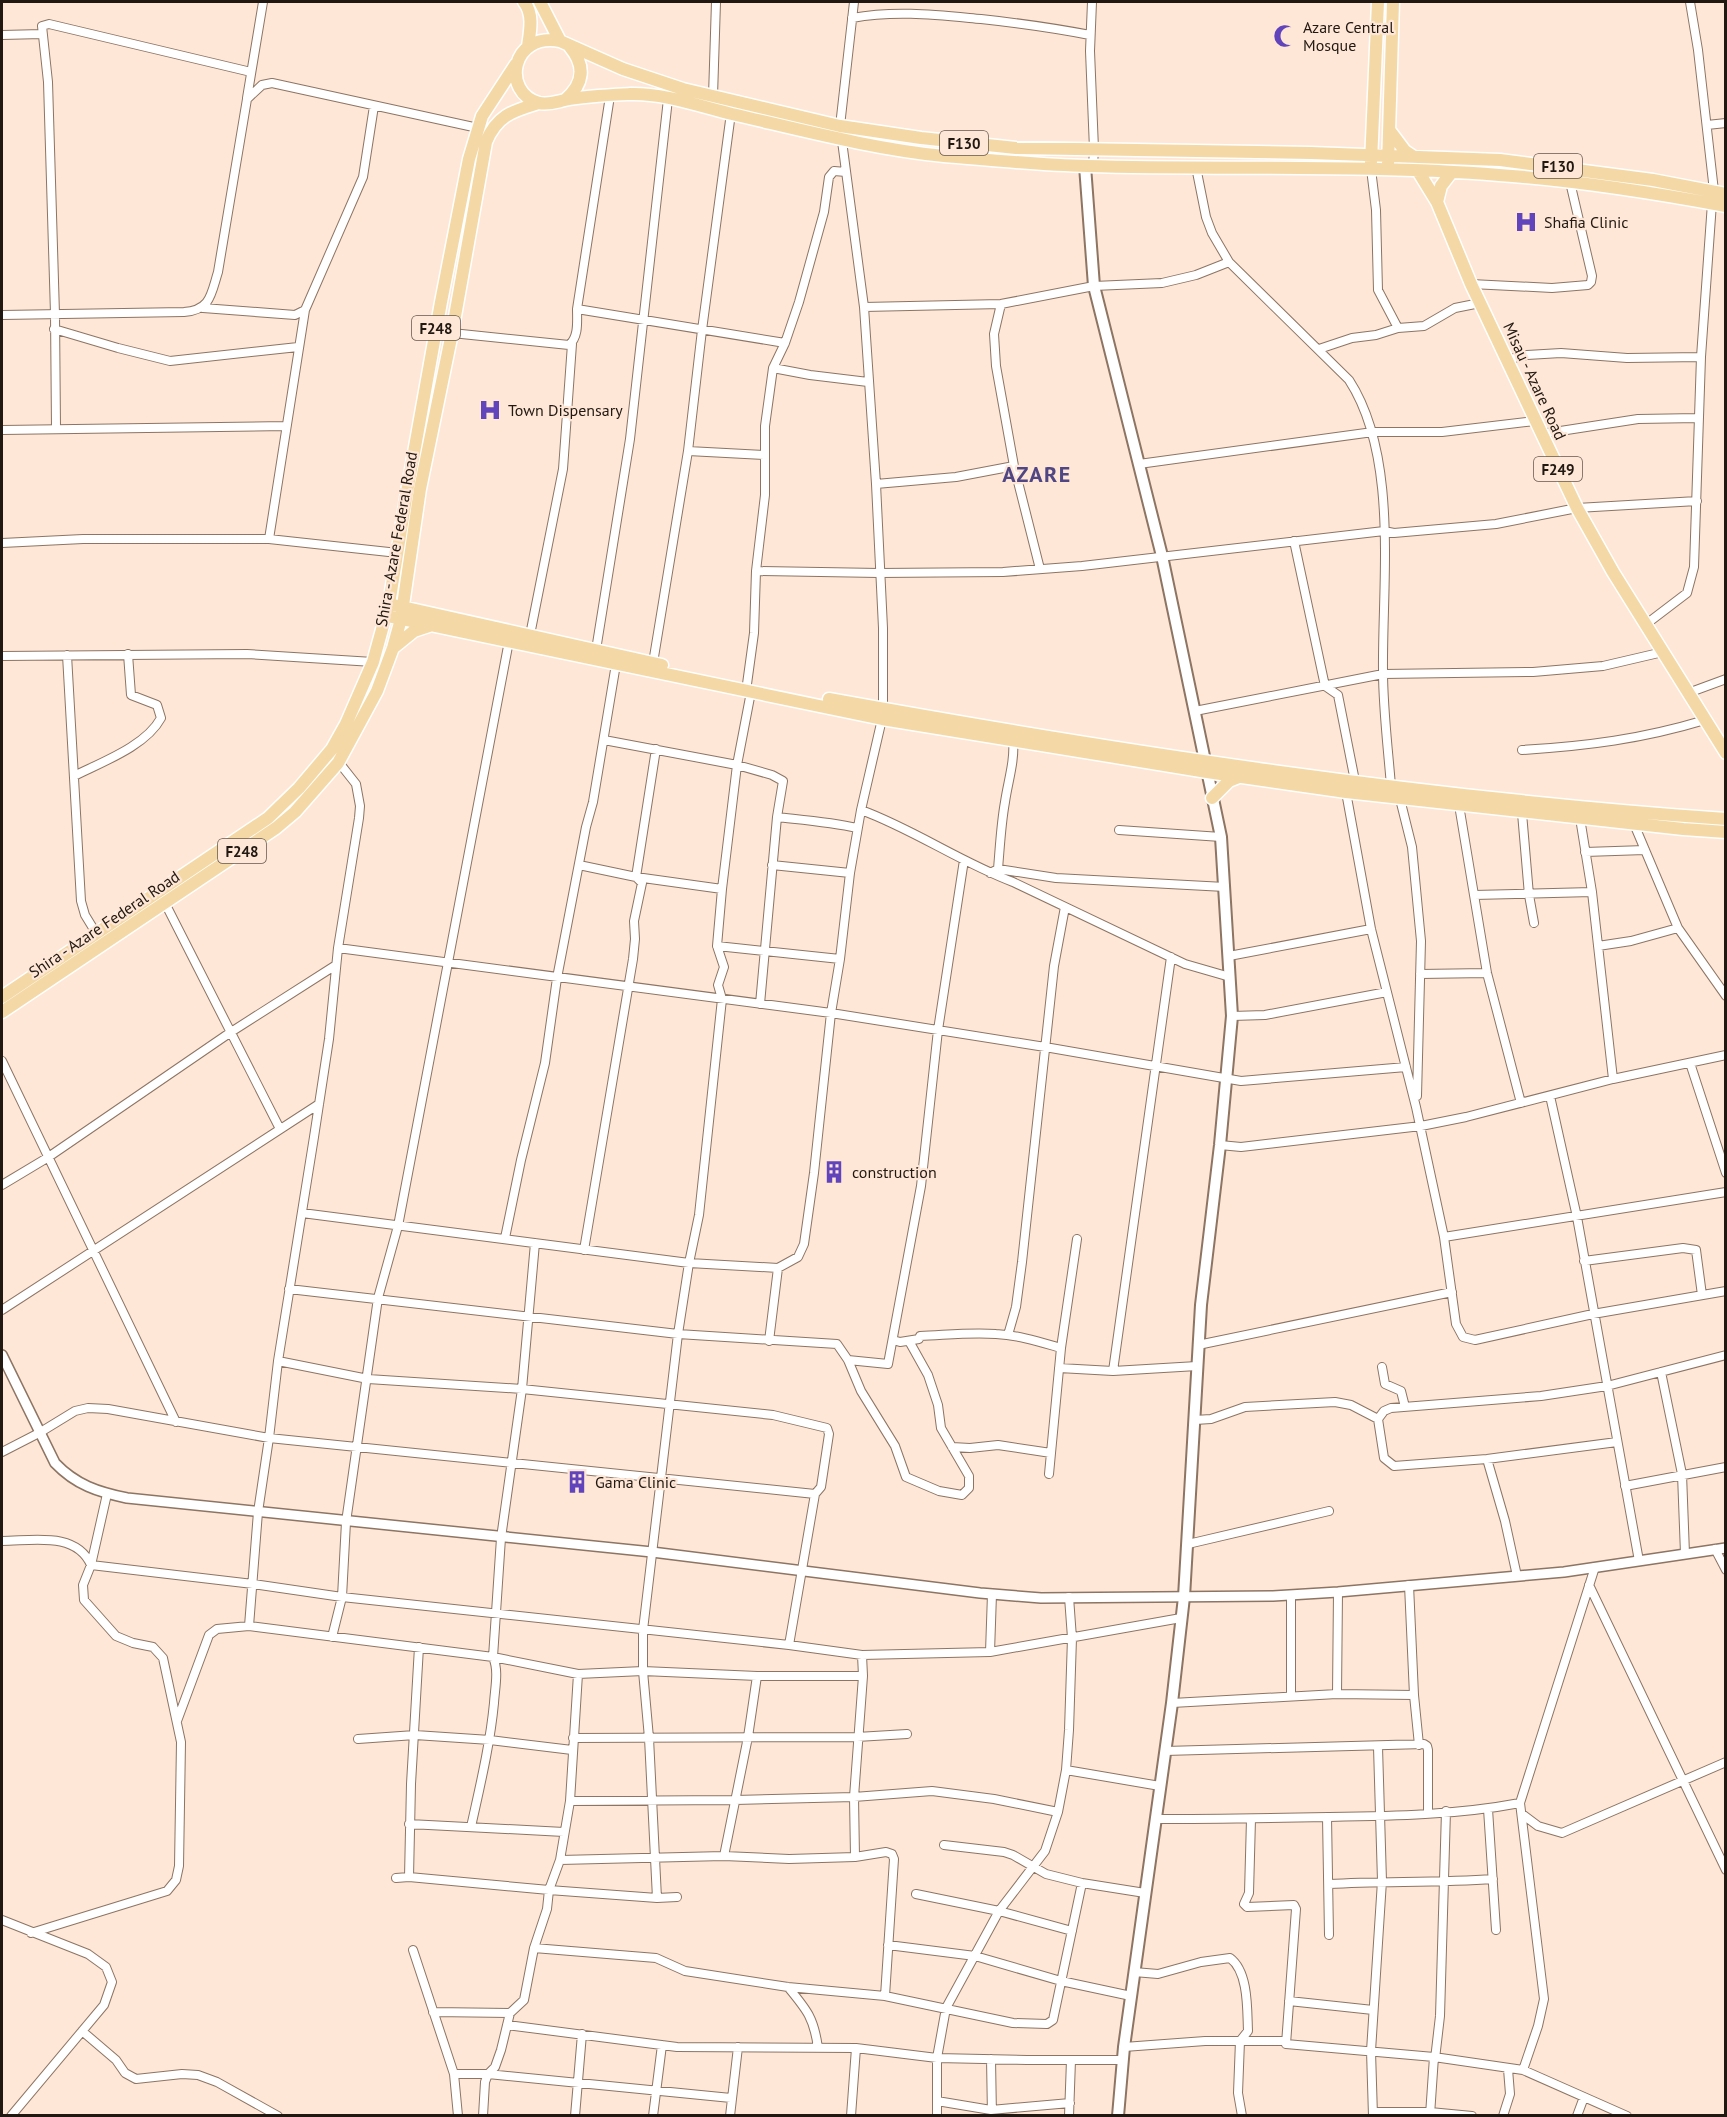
<svg xmlns="http://www.w3.org/2000/svg" width="1727" height="2117" viewBox="0 0 1727 2117" font-family="'PT Sans',sans-serif">
<style>
.lines{fill:none;stroke-linecap:round;stroke-linejoin:round}
.minor-casing{stroke:#8d7463;stroke-width:10}
.tertiary-casing{stroke:#8d7463;stroke-width:12}
.secondary-casing{stroke:#8d7463;stroke-width:14}
.primary-casing{stroke:#fff;stroke-width:15}
.minor{stroke:#fff;stroke-width:8}
.tertiary{stroke:#fff;stroke-width:9}
.secondary{stroke:#fff;stroke-width:10}
.primary{stroke:#f4d9a6;stroke-width:12}
.labels{text-anchor:middle;dominant-baseline:central;stroke-width:4.5;stroke-linejoin:round;paint-order:stroke}
.shield{fill:#fee7d7;stroke:#63564c;stroke-width:1.5}
.shield-label{font-size:15px;font-weight:bold;fill:#211811}
.poi-label{font-size:16px;fill:#211811;stroke:#fee7d7;text-anchor:start}
.street-label{font-size:16px;fill:#211811;stroke:#fee7d7}
.district-label{font-size:22px;font-weight:bold;letter-spacing:1.5px;fill:#504684;stroke:#fee7d7}
</style>
<rect width="100%" height="100%" fill="#fee7d7"/>
<g class="lines">
<!-- minor casing -->
<g class="minor-casing">
<path id="minor" d="M854 2 840 126 864 307 876 484 883 628V709
M1092 2 1090 51 1094 149 1093 166
M1690 2 1698 50 1714 191
M852 18C896 10 937 15 981 19 1018 23 1054 28 1090 35
M2 35 42 34
M713 96 716 2
M247 98 263 2
M1707 125 1726 123
M1196 167 1206 217 1212 233 1229 262 1349 380C1399 457 1382 582 1383 671 1383 709 1388 748 1391 786
M1371 169 1376 210 1378 290 1398 328
M1471 284 1552 288 1588 285 1591 282 1592 276 1570 182
M1001 304 994 334 996 366 1014 466 1040 569
M864 307 1001 304 1094 286 1162 283 1196 275 1229 262
M203 308 295 315 305 310 363 177 374 106
M577 309 785 343
M2 315 184 312C211 310 211 294 218 272L247 99 262 85 272 83 478 128
M54 329 118 348 170 361 298 347
M452 333 569 345C579 337 577 321 577 309L610 96
M1319 349 1352 338 1376 335 1398 328 1424 326 1455 308 1480 303
M1506 360 1527 355 1561 353 1627 358 1701 357
M773 368 810 375 868 382
M56 428 55 314 48 82 42 26 49 24 251 72
M2 430 286 426
M1541 434 1638 419 1698 418
M688 451 764 455
M1139 464 1373 432H1442L1535 421
M876 484 956 477 1014 466
M269 539 305 310
M1294 541 1325 686 1338 695 1355 781
M2 543 83 539H269L398 553
M756 571 879 573 1003 572 1082 566 1384 531 1394 533 1496 524 1577 508 1697 501
M1645 625 1687 593 1694 567 1701 357 1712 203
M530 635 563 469 572 344
M596 650 630 439 668 99
M67 655 81 901 85 915 96 933
M2 656 247 654 373 662
M653 663 688 451 702 330 731 113
M747 684 754 633 756 571 765 495V426L773 368 785 343 799 302 824 212 829 177 834 171 846 172
M1688 693 1726 679
M1195 711 1383 674 1533 672 1603 666 1663 652
M604 740 737 765 772 775 783 781 777 817 760 1004
M1522 750C1587 746 1642 739 1705 720
M74 776C102 762 146 746 161 718L157 705 131 695 128 654
M1346 792 1371 929 1416 1107 1444 1237 1456 1324 1463 1337 1475 1340 1593 1314 1726 1291
M1400 799 1412 847 1421 941 1417 1096
M1459 805 1487 973 1521 1103
M861 810C913 829 960 862 1013 882L1185 964 1230 977
M1522 813 1529 895 1534 923
M777 817C804 820 831 822 857 828
M1580 818 1592 892 1613 1079
M1634 824 1678 928 1726 996
M1119 830 1221 837
M1585 852 1645 850
M579 865 636 877 722 889
M772 865 850 873
M998 869C1000 846 1001 824 1005 802 1008 781 1015 761 1013 740
M990 873 998 869 1056 878 1225 887
M1474 895 1592 892
M165 903 280 1129
M717 946 840 959
M1598 946 1631 941 1678 928
M338 948 831 1013 1045 1047 1241 1081 1406 1067
M1229 956 1371 929
M1420 974 1487 973
M1232 1016 1265 1015 1387 992
M2 1061 176 1422
M1690 1063 1726 1173
M1550 1096 1577 1217 1639 1561
M1220 1145 1241 1147 1421 1126 1466 1117 1613 1079 1726 1055
M2 1185 47 1158 231 1032 336 965
M302 1213 689 1263 778 1268 798 1257 804 1244 814 1173 831 1013 840 959 850 873 861 810 882 719
M1444 1237 1726 1192
M505 1238 521 1160 545 1063 557 978 586 827 593 802 616 664
M584 1250 633 959 635 939 634 921 642 883 636 877 656 749
M1584 1261 1683 1248 1696 1250 1702 1295
M289 1289 678 1334 837 1344 848 1360 861 1391 895 1446 906 1477 939 1491 962 1495 969 1488V1476L941 1428 938 1405 928 1375 909 1341
M2 1310 319 1104
M1008 1335 1016 1307 1022 1262 1054 966 1065 907
M893 1340 900 1342 919 1339 920 1336C946 1335 971 1332 996 1334 1018 1335 1040 1342 1061 1348
M769 1341 778 1268
M1198 1345 1452 1292
M848 1360 888 1364 921 1186 938 1030 964 860
M278 1361 368 1379 522 1389 773 1415 827 1428 829 1434 821 1487 815 1494 789 1645
M1382 1367 1385 1384 1401 1391 1405 1407
M1059 1368 1113 1371 1197 1366
M1113 1371 1171 957
M1661 1372 1682 1474 1685 1554
M1195 1420 1211 1419 1245 1407 1335 1402 1351 1405 1378 1419
M1617 1442 1487 1459 1394 1466 1384 1458 1378 1419 1384 1411 1391 1408 1541 1396 1607 1386 1726 1355
M952 1447 970 1448 998 1445 1051 1453
M2 1452 39 1433 75 1411 88 1408 108 1409 269 1438 815 1494
M1487 1459 1505 1521 1517 1576
M1049 1474 1061 1348 1077 1239
M1625 1486 1726 1467
M2 1541C32 1541 76 1531 91 1565L107 1494
M1188 1544 1329 1511
M1715 1549 1726 1570
M1409 1585 1414 1695 1419 1745
M1589 1585 1726 1870
M1291 1595V1696
M249 1626 258 1512 269 1438 278 1361 314 1137 329 1039 338 948 359 818 360 806 356 784 337 760
M332 1637 342 1597 346 1522 378 1298 398 1226 509 641
M419 1647 411 1784 409 1877 549 1890 657 1898 677 1897
M990 1652 992 1594
M1337 1694 1338 1592
M1172 1703 1337 1694 1414 1695
M177 1721 209 1635 217 1629 249 1626 493 1657 578 1674 643 1671 757 1676H863
M573 1738 857 1737 907 1734
M358 1739 415 1735 490 1740 572 1750
M1165 1751 1424 1744 1427 1746 1428 1750V1813
M1066 1770 1160 1786
M570 1801 735 1800 854 1797 932 1791 994 1799 1058 1812
M1488 1809 1496 1930
M1522 1814 1538 1826 1562 1833 1726 1762
M1327 1817 1329 1935
M1155 1819C1213 1819 1271 1818 1329 1817 1393 1816 1457 1815 1520 1803
M1251 1819 1249 1893 1244 1904 1247 1907 1294 1905 1296 1909 1286 2044
M409 1824 564 1832
M471 1827C480 1786 490 1745 494 1703 495 1687 499 1671 493 1657L501 1538 522 1389 535 1243
M944 1845 1004 1852 1013 1855 1046 1874 1082 1883 1145 1893
M724 1856 748 1737 757 1676
M855 1857 854 1797 863 1676 862 1655
M560 1860 724 1856 789 1859 855 1857 886 1852 892 1854 894 1859 885 1996
M396 1878 409 1877
M1329 1884C1384 1881 1438 1883 1493 1879
M916 1894 999 1911 1072 1931
M657 1898 649 1738 643 1671V1630L678 1334 689 1263 699 1215 722 999 718 985 724 967 717 946 722 889 737 765 751 692
M2 1920 88 1954 106 1967 112 1982 104 2005 11 2116
M31 1933 167 1891 176 1880 179 1866 181 1742 163 1658 153 1647 133 1643 116 1636 84 1600 83 1585 91 1565 253 1584 342 1597 789 1645 862 1655 990 1652 1181 1618
M888 1945 975 1956 1061 1981 1131 1996
M534 1948 656 1958 685 1971 788 1987 885 1996 1013 2023 1047 2024 1053 2020 1082 1883
M413 1950 454 2074 458 2116
M1134 1972 1158 1974 1201 1962 1230 1958C1249 1972 1247 2011 1248 2031L1240 2041 1238 2093 1242 2116
M788 1987C807 2010 814 2018 818 2048
M1289 2001 1373 2010
M433 2012 510 2013
M507 2025 677 2047 856 2048 937 2058 1027 2060H1123
M82 2031 116 2060 125 2073 136 2079 182 2074 198 2075 217 2082 278 2116
M1124 2047 1205 2041H1284L1286 2044 1434 2057 1523 2070 1538 2026 1544 1999 1520 1803 1595 1567
M991 2059 992 2116
M1435 2059 1440 2016 1446 1811
M1523 2070 1627 2116
M454 2074H488L731 2098
M937 2101 991 2110 1070 2103
M1373 2112H1430L1472 2116
M1430 2115 1434 2057
M483 2116 485 2082 488 2074 495 2067 501 2050 510 2013 524 2000 534 1948 547 1909 549 1890 560 1860 570 1801 578 1674
M575 2116 582 2034
M653 2116 662 2045
M730 2116 738 2047
M851 2116 856 2048
M937 2116V2058L946 2008 999 1911 1045 1851 1058 1812 1066 1770 1069 1730 1072 1638 1069 1597
M1069 2116 1071 2060
M1373 2116 1371 2051 1382 1881 1378 1747
M1503 2116 1510 2094 1508 2069
M1577 2116 1584 2097"/>
</g>
<!-- tertiary casing -->
<g class="tertiary-casing">
<path id="tertiary" d="M2 1355 55 1463C76 1485 98 1492 127 1498L652 1552 980 1593 1041 1598 1273 1596 1338 1592 1564 1572 1726 1548"/>
</g>
<!-- secondary casing -->
<g class="secondary-casing">
<path id="secondary" d="M1085 166 1094 286 1162 556 1221 837 1232 1016 1220 1145 1201 1305 1184 1597 1172 1703 1124 2047 1118 2116"/>
</g>
<!-- primary casing -->
<g class="primary-casing">
<path id="primary" d="M524 2C534 14 530 32 528 46
M540 2 560 41
M565 100C584 84 586 66 570 47
M1390 131 1405 151 1414 157
M1371 162 1378 2
M1388 165 1393 2
M1418 171 1437 202 1471 284 1577 508 1613 572 1726 753
M1726 194 1653 180 1500 160 1311 153 1016 148 921 138 840 126 683 89 623 69 560 41C511 32 501 92 539 103 549 105 556 102 565 100 585 96 609 95 630 94 664 93 699 106 732 114 802 130 873 149 944 156 992 160 1039 165 1087 166 1224 170 1362 164 1499 175 1575 180 1650 192 1726 206
M1437 202 1441 186 1451 173
M389 604 662 665
M387 616 882 719 1207 772 1346 792 1683 829 1726 832
M393 648 414 631 432 625
M829 699C1126 753 1425 798 1726 819
M1212 798 1229 781 1239 777
M2 997 268 818 299 788 332 749 346 724 373 662 389 604 408 486 441 302 469 159 482 116 516 64
M2 1012 276 828 295 812 338 763 377 691 393 648 401 619 420 489 452 333 486 142C497 115 513 111 539 103"/>
</g>
<!-- minor -->
<use href="#minor" class="minor"/>
<!-- tertiary -->
<use href="#tertiary" class="tertiary"/>
<!-- secondary -->
<use href="#secondary" class="secondary"/>
<!-- primary -->
<use href="#primary" class="primary"/>
</g>
<!-- icons -->
<defs>
<g id="mosque-bare" transform="scale(1.8)"><path d="M3.5-4.9A6 6 0 1 0 3.5 4.9A5 5 0 1 1 3.5-4.9Z" fill="#6144bc" stroke="#fee7d7" stroke-width="2.5" paint-order="stroke"/></g>
<g id="hospital-bare" transform="scale(1.8)"><path d="M-5-5h3v3.5h4V-5h3V5h-3V1.5h-4V5h-3Z" fill="#6144bc" stroke="#fee7d7" stroke-width="2.5" paint-order="stroke"/></g>
<g id="building-bare" transform="scale(1.8)"><path d="M-4-6H4V6H1V3H-1V6H-4ZM-2.5-4.3h1.7v1.8h-1.7ZM.8-4.3h1.7v1.8H.8ZM-2.5-1h1.7V.8h-1.7ZM.8-1h1.7V.8H.8Z" fill="#6144bc" stroke="#fee7d7" stroke-width="2.5" paint-order="stroke"/></g>
</defs>
<g fill-rule="evenodd">
<use href="#mosque-bare" x="1285" y="36"/>
<use href="#hospital-bare" x="1526" y="222"/>
<use href="#hospital-bare" x="490" y="410"/>
<use href="#building-bare" x="834" y="1172"/>
<use href="#building-bare" x="577" y="1482"/>
</g>
<g class="labels">
<!-- shield labels -->
<g class="shield">
<rect x="940" y="131" width="48" height="24" rx="4.5"/>
<rect x="1534" y="154" width="48" height="24" rx="4.5"/>
<rect x="412" y="316" width="48" height="24" rx="4.5"/>
<rect x="1534" y="457" width="48" height="24" rx="4.5"/>
<rect x="218" y="839" width="48" height="24" rx="4.5"/>
</g>
<g class="shield-label">
<text x="964" y="143">F130</text>
<text x="1558" y="166">F130</text>
<text x="436" y="328">F248</text>
<text x="1558" y="469">F249</text>
<text x="242" y="851">F248</text>
</g>
<!-- poi labels -->
<g class="poi-label">
<text x="1303" y="27">Azare Central<tspan x="1303" dy="18">Mosque</tspan></text>
<text x="1544" y="222">Shafia Clinic</text>
<text x="508" y="410">Town Dispensary</text>
<text x="852" y="1172">construction</text>
<text x="595" y="1482">Gama Clinic</text>
</g>
<!-- street labels -->
<g class="street-label">
<text transform="translate(1535 381) rotate(65)">Misau - Azare Road</text>
<text transform="translate(396 539) rotate(-80)">Shira - Azare Federal Road</text>
<text transform="translate(104 924) rotate(-34)">Shira - Azare Federal Road</text>
</g>
<!-- district labels -->
<g class="district-label">
<text x="1037" y="474">AZARE</text>
</g>
</g>
<!-- border -->
<rect width="1727" height="2117" fill="none" stroke="#211811" stroke-width="6"/>
</svg>
